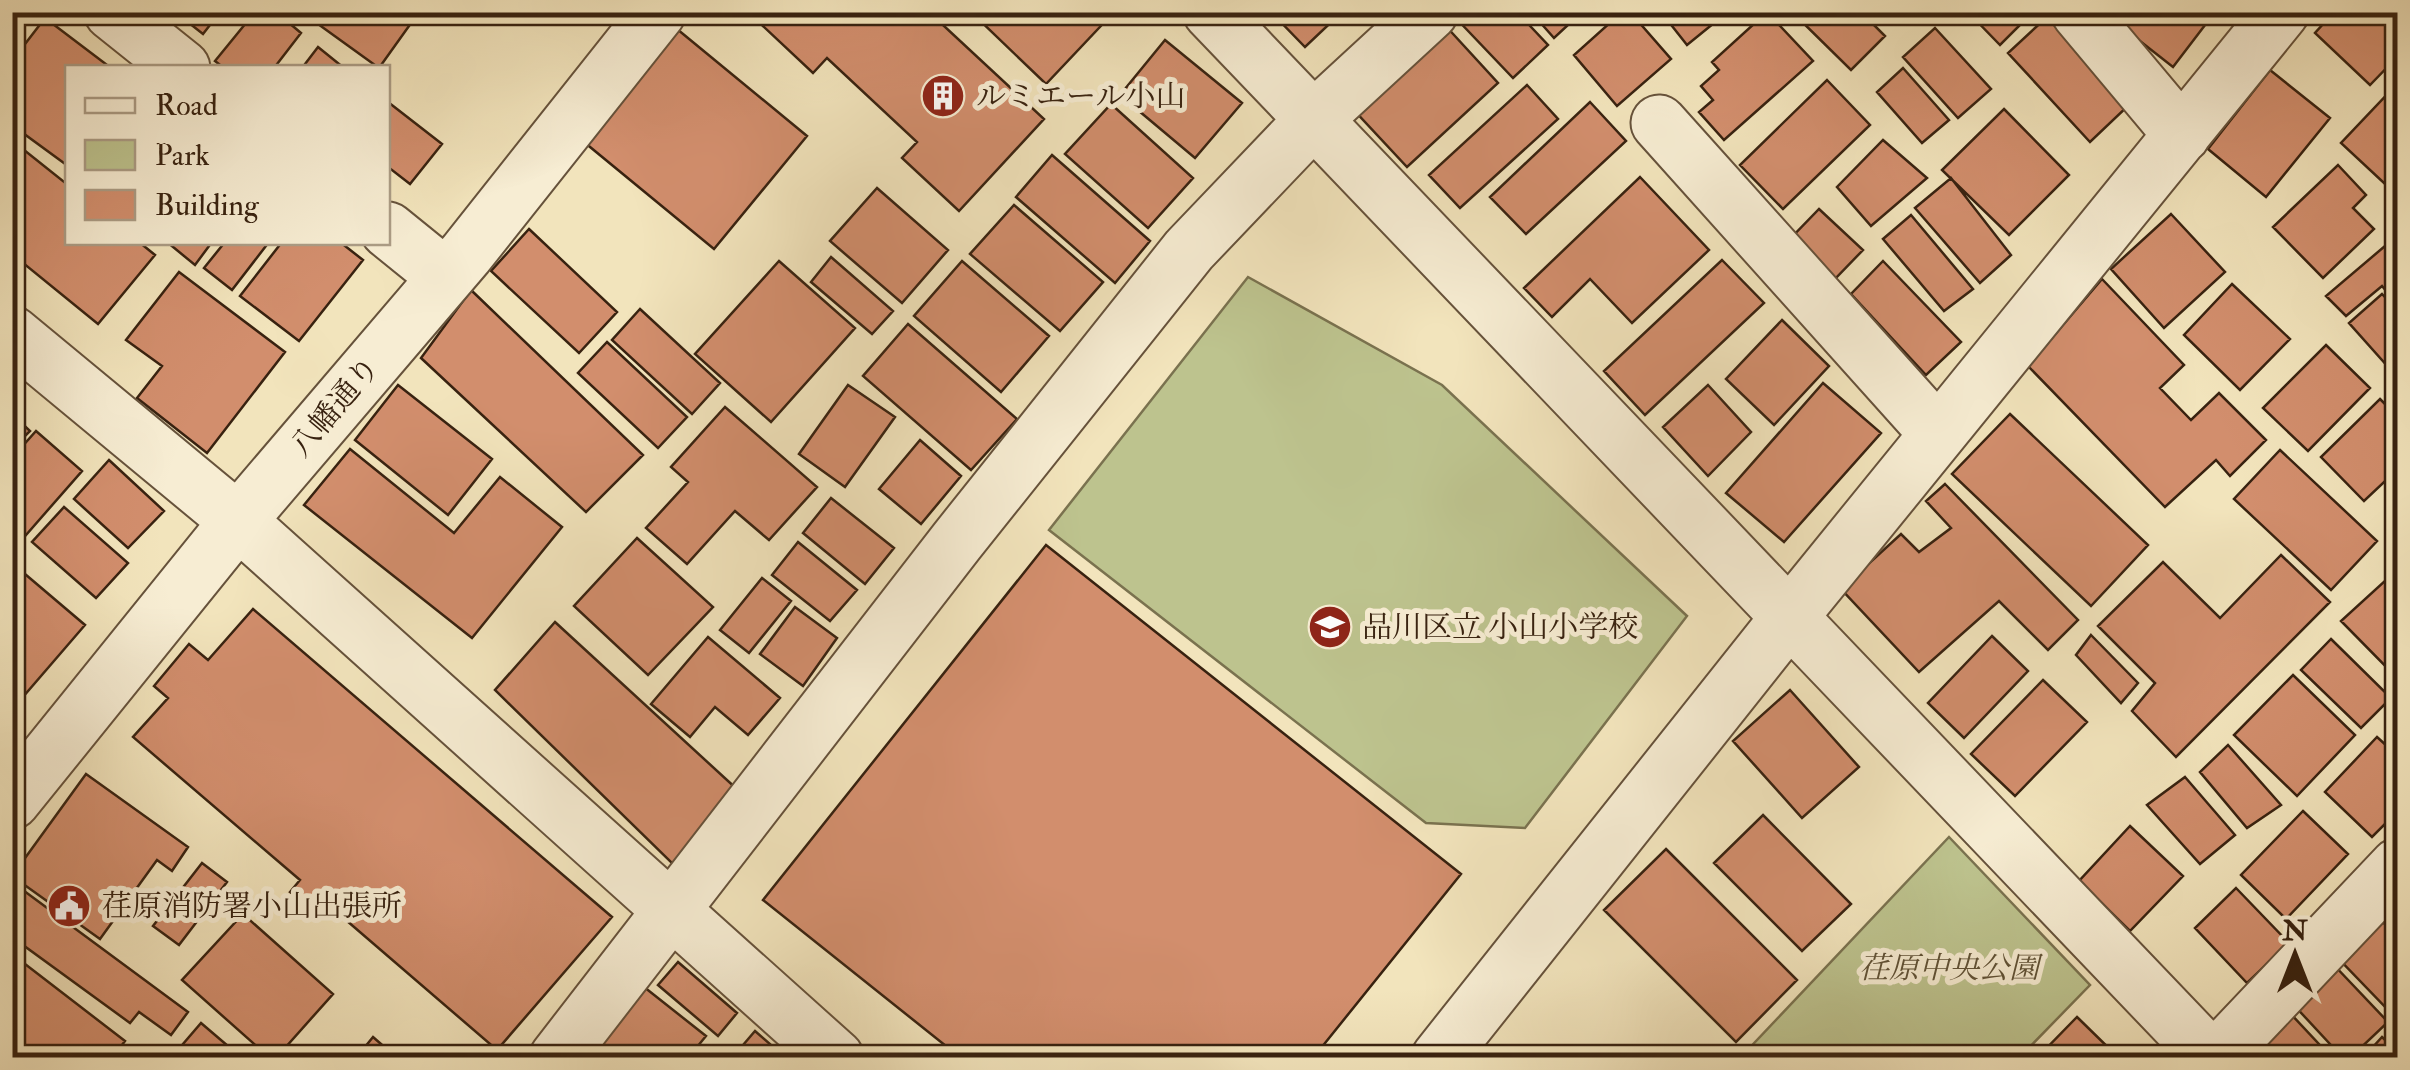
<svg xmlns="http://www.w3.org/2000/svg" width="2410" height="1070" viewBox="0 0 2410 1070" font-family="'IM FELL Double Pica','Noto Serif JP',serif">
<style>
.green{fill:#bdc38e;stroke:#7a724f;stroke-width:2.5}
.building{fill:#d28e6d;stroke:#382210;stroke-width:2.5}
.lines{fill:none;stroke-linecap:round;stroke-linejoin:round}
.minor-casing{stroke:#66523b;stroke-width:59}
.minor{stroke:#f7edd3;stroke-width:55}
.labels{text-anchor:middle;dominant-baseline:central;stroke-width:10;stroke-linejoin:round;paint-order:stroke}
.poi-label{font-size:30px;fill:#382210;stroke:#f7edd3;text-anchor:start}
.street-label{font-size:30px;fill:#382210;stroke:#f7edd3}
.park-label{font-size:30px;font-style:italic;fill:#605236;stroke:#f7edd3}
</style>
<rect width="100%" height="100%" fill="#f2e4bc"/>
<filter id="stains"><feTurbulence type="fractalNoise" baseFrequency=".002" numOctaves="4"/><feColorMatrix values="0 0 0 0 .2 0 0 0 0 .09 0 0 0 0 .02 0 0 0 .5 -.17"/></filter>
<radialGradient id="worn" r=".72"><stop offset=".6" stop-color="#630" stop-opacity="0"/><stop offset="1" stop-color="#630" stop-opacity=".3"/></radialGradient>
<!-- green -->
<path class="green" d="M1248 277 1442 385 1687 616 1525 828 1426 823 1049 530Z
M1949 837 2090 985 2020 1057H1741Z"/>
<!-- building -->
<path class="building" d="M175 12H220L203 34Z
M255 12H276L301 33 274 68H224L215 61Z
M327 12H419L379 68 318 24Z
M748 12H929L1044 119 959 211 902 158 917 142 827 58 813 73Z
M971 12H1114L1046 84Z
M1271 12H1342L1305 47Z
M1517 12 1548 45 1513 78 1451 13Z
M1531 12H1582L1554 38Z
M1622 12H1630L1671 59 1617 106 1574 55Z
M1661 12H1705L1714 23 1687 45Z
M1767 12 1813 61 1724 140 1699 112 1713 100 1701 86 1719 70 1712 62Z
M1792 12H1861L1885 36 1851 70Z
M1968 12H2033L2000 45Z
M2126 12H2215L2173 67 2117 23Z
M2334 12H2398V56L2370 85 2315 33Z
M2048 16 2130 104 2090 142 2008 53Z
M45 18 111 68H68V166L12 125V61Z
M1443 23 1498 83 1407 167 1352 108Z
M1935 28 1991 89 1958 118 1903 57Z
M677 29 807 136 714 249 584 142Z
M1165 40 1242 103 1195 158 1120 95Z
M318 47 344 68H302Z
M1903 68 1949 120 1922 143 1877 92Z
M2270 70 2330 118 2266 197 2208 149Z
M1827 80 1870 125 1783 209 1740 165Z
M2398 83V169L2384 183 2341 143Z
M1527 85 1558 119 1460 208 1429 175Z
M388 102 442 144 410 184 388 167Z
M1590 102 1626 141 1526 234 1490 197Z
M1111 104 1193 178 1148 228 1065 154Z
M2004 109 2069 175 2009 235 1942 170Z
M1883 140 1927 178 1871 226 1837 187Z
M14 142 68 185V242H139L155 255 98 324 12 254Z
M1052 155 1150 241 1115 283 1016 197Z
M2338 165 2366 195 2353 208 2374 229 2323 278 2273 227Z
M1640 177 1709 250 1632 323 1590 279 1552 317 1524 288Z
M1951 178 2011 255 1980 283 1915 208Z
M877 188 948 250 902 303 830 241Z
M1014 205 1103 282 1060 331 970 254Z
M1819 209 1863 250 1832 282 1789 240Z
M2171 214 2225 272 2164 328 2111 269Z
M1911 215 1973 289 1944 311 1883 239Z
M529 229 617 312 579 353 491 271Z
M2398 235V305L2382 286 2346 316 2326 296Z
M167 242H212L195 265Z
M225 242H269L232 290 204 268Z
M282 242H340L363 260 299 341 240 296Z
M831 257 893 311 872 334 811 282Z
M1722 260 1764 303 1645 415 1604 371Z
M779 261 855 328 771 422 695 354Z
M962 261 1049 336 1001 392 914 316Z
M1883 261 1961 342 1926 375 1851 294Z
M179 272 285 352 207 453 137 398 162 366 126 340Z
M2102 279 2184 365 2160 388 2191 420 2219 393 2266 440 2230 476 2216 460 2165 507 2028 366Z
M2232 284 2290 339 2240 390 2184 335Z
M471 290 643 455 586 512 421 358Z
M2382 294 2398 311V378L2349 323Z
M640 309 720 383 692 414 612 340Z
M1782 320 1829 366 1774 425 1726 379Z
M908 324 1017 419 971 470 863 376Z
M607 342 687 417 658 448 578 373Z
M2326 345 2370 388 2308 451 2263 408Z
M1823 383 1881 433 1784 542 1726 493Z
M398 385 492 459 448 515 355 440Z
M848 385 895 417 845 487 799 454Z
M1708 385 1751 432 1708 476 1663 427Z
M2380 399 2398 417V469L2364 501 2321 457Z
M725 407 817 487 769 540 735 511 687 564 646 528 688 482 671 467Z
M12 414 30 431 12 449Z
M2010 414 2148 545 2091 606 1952 474Z
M36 431 82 471 26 535 12 523V458Z
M920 440 961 476 921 524 879 489Z
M350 449 454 533 500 477 562 527 472 638 304 505Z
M2280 450 2377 541 2331 590 2234 499Z
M109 460 164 511 128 548 74 499Z
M1945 484 2078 620 2048 650 1999 601 1919 672 1841 589 1901 534 1919 552 1951 528 1926 501Z
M831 498 894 548 865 584 803 533Z
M64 507 128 563 96 598 32 542Z
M637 538 713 607 648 675 574 606Z
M798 542 857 590 830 621 772 575Z
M1046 545 1461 874 1313 1058H961L763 900Z
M2281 555 2330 602 2176 757 2132 711 2155 683 2098 626 2163 562 2220 618Z
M12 563 85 625 22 698 12 690Z
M2398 569V679L2341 621Z
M762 578 791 601 749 653 720 630Z
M795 607 837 638 803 686 760 654Z
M253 609 612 917 497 1050 325 902 315 912 290 892 300 880 133 737 168 698 154 686 189 644 208 660Z
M555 622 740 792 679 870 495 690Z
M2091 635 2138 683 2121 703 2076 655Z
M1992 636 2028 671 1964 738 1928 703Z
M708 637 780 698 748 735 715 707 690 737 651 704Z
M2331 639 2391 698 2361 728 2301 670Z
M2293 675 2355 735 2297 796 2234 735Z
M2043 680 2087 722 2015 796 1971 754Z
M1790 690 1859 767 1802 818 1733 741Z
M2377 737 2398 756V811L2372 837 2325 792Z
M2228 745 2281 805 2247 828 2200 772Z
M86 774 188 847 172 871 157 860 100 939 12 876Z
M2185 777 2235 835 2200 864 2147 805Z
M2303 811 2348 854 2286 919 2241 875Z
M1763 815 1851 904 1802 951 1714 863Z
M2130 826 2183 876 2130 931 2079 881Z
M1666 849 1797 980 1736 1042 1604 910Z
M202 863 227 882 179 945 153 926Z
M12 882 188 1012 171 1035 139 1012 130 1023 12 937Z
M2236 888 2289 943 2247 983 2195 928Z
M243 914 333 994 276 1058H270L182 980Z
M2378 917 2398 938V1009L2392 1014 2336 956Z
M12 954 125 1041 112 1058H24L17 1052 12 1058Z
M678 962 737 1013 718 1036 658 985Z
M2332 963 2388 1022 2350 1058H2343L2291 1002Z
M639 983 706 1036 688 1058H578Z
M2289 1012 2332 1058H2253Z
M2077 1017 2119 1058H2037Z
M201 1023 242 1058H171Z
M755 1031 786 1058H732Z
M373 1037 397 1058H356Z
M2382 1037 2398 1052V1058H2363Z"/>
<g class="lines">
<!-- minor casing -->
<g class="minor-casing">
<path id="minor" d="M112 12 182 68
M1211 12 2211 1058
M2079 12 2182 135
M1659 123 1938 434
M388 230 446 277
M12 334 238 521 836 1058
M12 801 238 521 466 254 658 12
M557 1058 957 541 1189 250 1314 119 1430 12
M1439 1058 1791 615 2281 12
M2216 1058 2398 866"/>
</g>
<!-- minor -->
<use href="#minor" class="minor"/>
</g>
<!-- icons -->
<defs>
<g id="building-disc" transform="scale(2.25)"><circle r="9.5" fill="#8f2418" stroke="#f7edd3"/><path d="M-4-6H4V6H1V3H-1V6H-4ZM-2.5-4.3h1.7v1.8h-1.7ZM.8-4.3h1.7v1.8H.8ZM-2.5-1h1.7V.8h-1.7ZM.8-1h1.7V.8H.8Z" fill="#fff"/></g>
<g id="school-disc" transform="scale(2.25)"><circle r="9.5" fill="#8f2418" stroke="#f7edd3"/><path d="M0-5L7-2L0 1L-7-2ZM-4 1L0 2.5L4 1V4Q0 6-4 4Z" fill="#fff"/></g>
<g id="civic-disc" transform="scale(2.25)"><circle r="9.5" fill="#8f2418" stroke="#f7edd3"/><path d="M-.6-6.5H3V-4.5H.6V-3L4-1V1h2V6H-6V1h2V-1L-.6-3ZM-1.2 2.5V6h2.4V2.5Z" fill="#fff"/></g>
</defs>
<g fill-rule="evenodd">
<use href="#building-disc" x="943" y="96"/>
<use href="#school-disc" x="1330" y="627"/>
<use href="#civic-disc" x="69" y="906"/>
</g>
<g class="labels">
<!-- poi labels -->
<g class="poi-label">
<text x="976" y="96">ルミエール小山</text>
<text x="1362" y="627">品川区立 小山小学校</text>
<text x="102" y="906">荏原消防署小山出張所</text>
</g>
<!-- street labels -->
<g class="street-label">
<text transform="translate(335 407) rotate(-50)">八幡通り</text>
</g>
<!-- park labels -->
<g class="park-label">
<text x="1949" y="968">荏原中央公園</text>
</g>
</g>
<!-- margin -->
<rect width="2410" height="1070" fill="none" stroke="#f2e4bc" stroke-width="50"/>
<rect x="15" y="15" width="2380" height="1040" fill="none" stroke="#382210" stroke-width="5"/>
<rect x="25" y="25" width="2360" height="1020" fill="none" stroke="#382210" stroke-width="2.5"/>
<!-- legend -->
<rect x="65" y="65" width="325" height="180" fill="#f7edd3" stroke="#ab9c85" stroke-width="2.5"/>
<rect x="85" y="98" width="50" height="15" fill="#f7edd3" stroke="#ab9c85" stroke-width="2.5"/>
<text x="155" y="115" font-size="30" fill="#382210">Road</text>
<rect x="85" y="140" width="50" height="30" fill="#bdc38e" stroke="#ab9c85" stroke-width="2.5"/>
<text x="155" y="165" font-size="30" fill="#382210">Park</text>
<rect x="85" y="190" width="50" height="30" fill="#d28e6d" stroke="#ab9c85" stroke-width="2.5"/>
<text x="155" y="215" font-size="30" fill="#382210">Building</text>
<!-- north arrow -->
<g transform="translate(2295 955)" stroke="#f7edd3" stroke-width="8" paint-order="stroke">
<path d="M0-8L18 38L0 25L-18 38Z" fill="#382210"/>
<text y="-15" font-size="28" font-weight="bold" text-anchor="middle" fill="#382210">N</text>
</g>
<rect width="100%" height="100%" filter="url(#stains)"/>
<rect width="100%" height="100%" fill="url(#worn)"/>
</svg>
